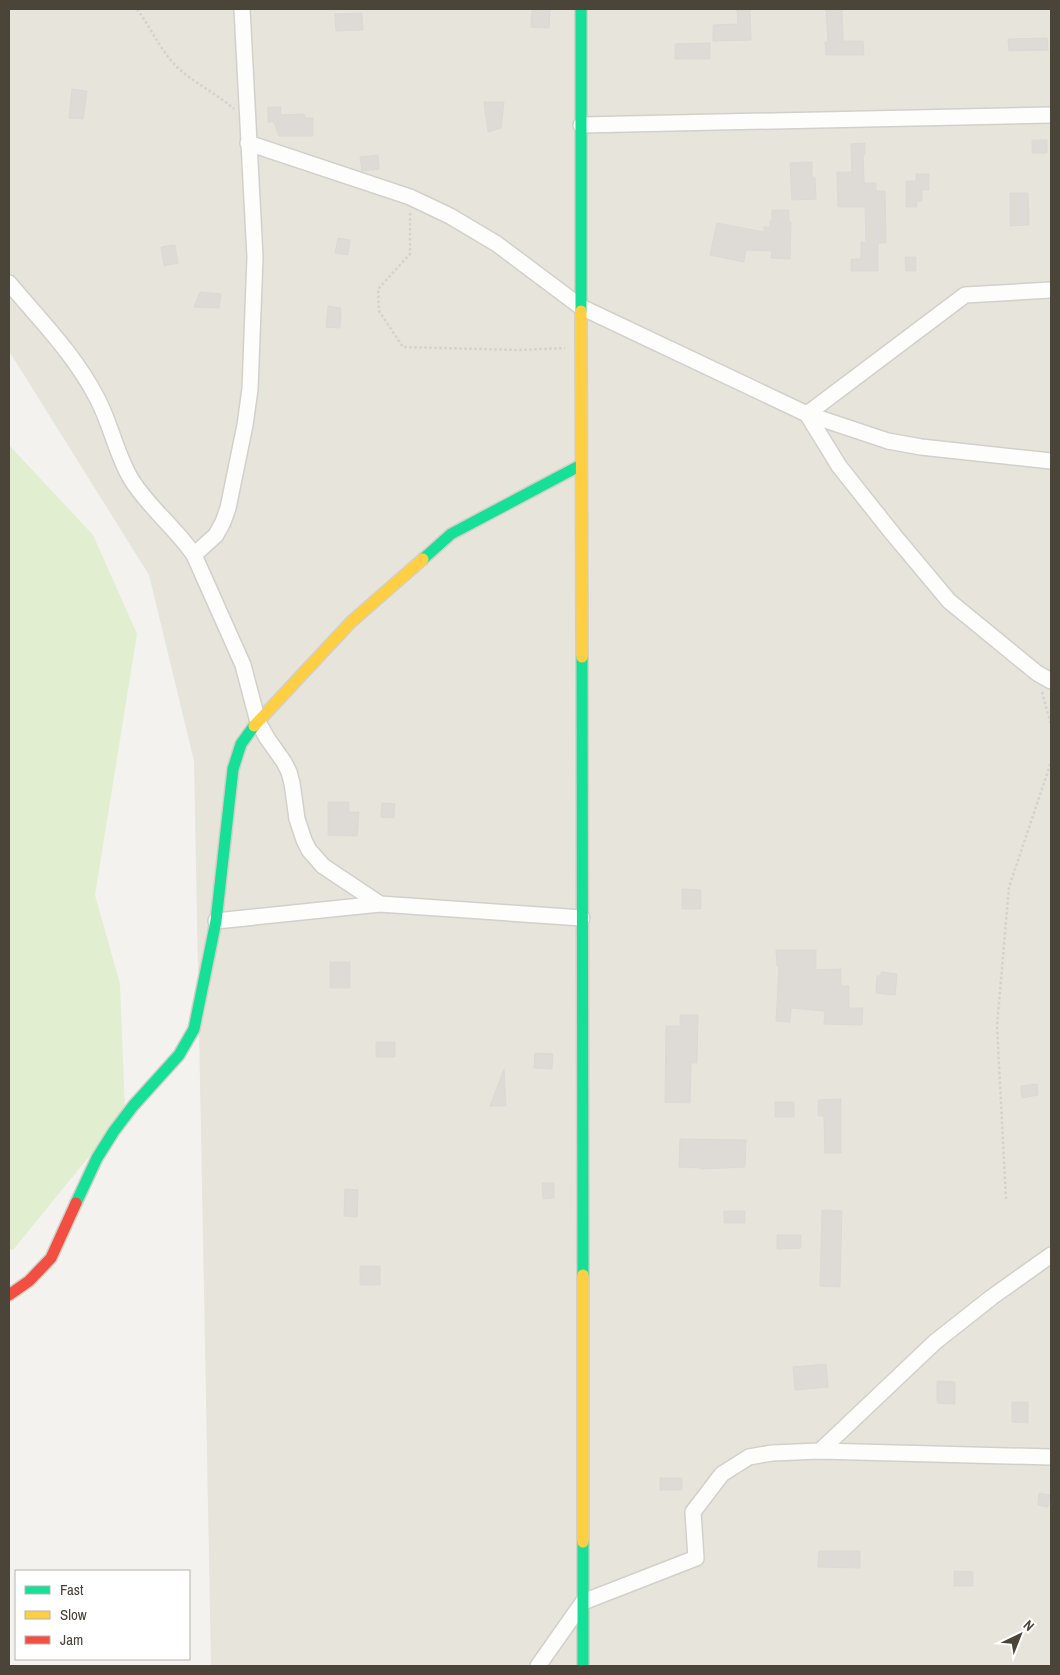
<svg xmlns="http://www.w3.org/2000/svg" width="1060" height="1675" viewBox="0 0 1060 1675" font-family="'Archivo Narrow',sans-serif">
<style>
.residential{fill:#e7e4dc}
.green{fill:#e1eecf}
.building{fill:#dedbd6;stroke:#dcd9d4}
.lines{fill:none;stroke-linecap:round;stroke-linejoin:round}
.street-casing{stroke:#d2d0cb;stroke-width:18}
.fast-casing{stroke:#d3cfc5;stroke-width:14}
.slow-casing{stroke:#d3cfc5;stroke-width:14}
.jam-casing{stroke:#d3cfc5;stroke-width:14}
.path{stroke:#d3d2cc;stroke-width:2.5;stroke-dasharray:2.5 2.5;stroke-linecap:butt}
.street{stroke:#fdfdfc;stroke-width:15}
.fast{stroke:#16e098;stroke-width:11}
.slow{stroke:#ffcf43;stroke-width:11}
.jam{stroke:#f24e42;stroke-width:11}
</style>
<rect width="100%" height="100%" fill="#f4f2ee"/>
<!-- residential -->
<path class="residential" d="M9 9H1051V1666H211L194 761 149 575 9 351Z"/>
<!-- green -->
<path class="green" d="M9 445 93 535 137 634 95 895 120 984 125 1112 13 1250 9 1249Z"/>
<!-- building -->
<path class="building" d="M532 9H550L549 28 531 27Z
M737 9H750L751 40 713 41V25L738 24Z
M826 9H842L843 41H863L864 55H826L825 42H828Z
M362 13 363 30 336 31 335 14Z
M1047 38 1048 50 1009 51 1008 39Z
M710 43V59H675V44Z
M72 89 87 91 83 119 69 118Z
M484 102H504L501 128 488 132Z
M268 107H281L280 115 304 114 306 118H313V136H279L274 122H268Z
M1032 140H1047V153H1032Z
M865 143V155H863L864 183H876V191H885L886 243H878V271H851V259H861V242H866L865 207H838L837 172H852L851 144Z
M378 155 379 169 362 171 360 157Z
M812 162V177H815L816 199 792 200 790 163Z
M916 174H929V190H922V201H917V207H906V181H916Z
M1010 193H1028L1029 225 1010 226Z
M772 210H789V222H791L790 259 771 258 772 251 746 250 744 262 710 255 717 223 764 232V227H770V221H772Z
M338 238 350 240 348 255 335 253Z
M175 245 178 263 164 266 161 247Z
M905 257H916V271H906Z
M200 292 221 294 219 308 194 307Z
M328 306 341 308 340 328 326 327Z
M328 802H349V812H359L357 836 328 835Z
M382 803 395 804 394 818 381 817Z
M682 889 701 890V909H682Z
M776 950H816V970L841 969V986H849V1008H863L862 1025 824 1024 825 1011 791 1008 790 1022 776 1021 779 966H777Z
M330 962H350V988H330Z
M881 972 897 974 895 995 876 993 877 976H881Z
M680 1015H698L697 1063H691L690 1103 665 1102 666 1026H680Z
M376 1042H395V1057H376Z
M535 1053 553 1054 552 1069 534 1068Z
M504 1069 506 1106H490Z
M1037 1084 1038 1095 1022 1098 1021 1086Z
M841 1099V1153H825L824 1116H818V1100Z
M775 1102H794V1117H775Z
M680 1139 746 1140 745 1167 701 1169V1168L679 1167Z
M542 1183H554V1198L543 1199Z
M345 1189 358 1190 357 1217 344 1216Z
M822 1210 842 1211 840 1287 820 1286Z
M724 1211H745V1223H724Z
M777 1235H801V1248L777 1249Z
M360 1266H380V1285H360Z
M826 1364 828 1387 795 1390 793 1367Z
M937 1381 955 1382V1404L937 1403Z
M1012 1402H1028V1423L1012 1422Z
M660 1478H682V1490H660Z
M1039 1493 1050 1495 1048 1507 1038 1505Z
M819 1551H860V1568L818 1567Z
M954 1571 973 1572V1586H954Z"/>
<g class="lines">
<!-- street casing -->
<g class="street-casing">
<path id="street" d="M581 125 1051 115
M248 143 410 197 450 216 497 244 581 307 807 414 888 441 921 447 1051 461
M9 283C40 320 75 355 97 398 111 424 116 454 131 479 148 507 176 528 194 555L243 665 258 722 267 738 284 762 289 772 292 783 297 819 304 840 309 850 323 866 380 904
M807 414 839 466 893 534 949 601 1037 673 1051 681
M807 414 965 295 1051 290
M194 555 216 535 223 522 228 508 245 425 250 389 255 257 242 9
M216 921 380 904 582 918
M820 1451 935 1342 992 1297 1051 1255
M538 1666 583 1602 696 1558 693 1512 722 1474 749 1457 772 1453 820 1451 1051 1457"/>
</g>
<!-- fast casing -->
<g class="fast-casing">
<path id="fast" d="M581 9V311
M423 559 451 534 581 465
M582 657 583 1275
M76 1203 97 1158 114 1131 133 1106 179 1055 194 1029 216 921 233 769 241 744 254 726
M583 1542V1666"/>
</g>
<!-- slow casing -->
<g class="slow-casing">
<path id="slow" d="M581 311 582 657
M254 726 351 622 423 559
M583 1275V1542"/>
</g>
<!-- jam casing -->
<g class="jam-casing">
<path id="jam" d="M9 1295 29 1281 51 1258 76 1203"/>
</g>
<!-- path -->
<path class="path" d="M137 9C151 28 160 50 177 67 194 83 216 93 234 109
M410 213V254L378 289 379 311 403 347 518 350 565 348
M1042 692 1051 725
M1006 1199 997 1026 1009 887 1051 762"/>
<!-- street -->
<use href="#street" class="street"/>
<!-- fast -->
<use href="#fast" class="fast"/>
<!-- slow -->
<use href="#slow" class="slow"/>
<!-- jam -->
<use href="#jam" class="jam"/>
</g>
<!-- border -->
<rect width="1060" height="1675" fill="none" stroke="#4b4439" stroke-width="20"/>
<!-- legend -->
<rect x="15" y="1570" width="175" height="90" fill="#ffffff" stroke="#b7b4b0"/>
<rect x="25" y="1586" width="25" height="8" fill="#16e098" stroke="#b7b4b0"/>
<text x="60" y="1595" font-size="15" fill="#4b4439">Fast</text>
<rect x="25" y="1611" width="25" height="8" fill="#ffcf43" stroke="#b7b4b0"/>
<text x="60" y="1620" font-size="15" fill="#4b4439">Slow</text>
<rect x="25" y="1636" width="25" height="8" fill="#f24e42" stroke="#b7b4b0"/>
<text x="60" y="1645" font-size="15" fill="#4b4439">Jam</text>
<!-- north arrow -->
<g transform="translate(1020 1635) rotate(43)" stroke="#ffffff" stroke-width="4" paint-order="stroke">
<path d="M0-4L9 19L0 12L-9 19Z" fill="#4b4439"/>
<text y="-8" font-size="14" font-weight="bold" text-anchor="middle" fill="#4b4439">N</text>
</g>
</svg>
